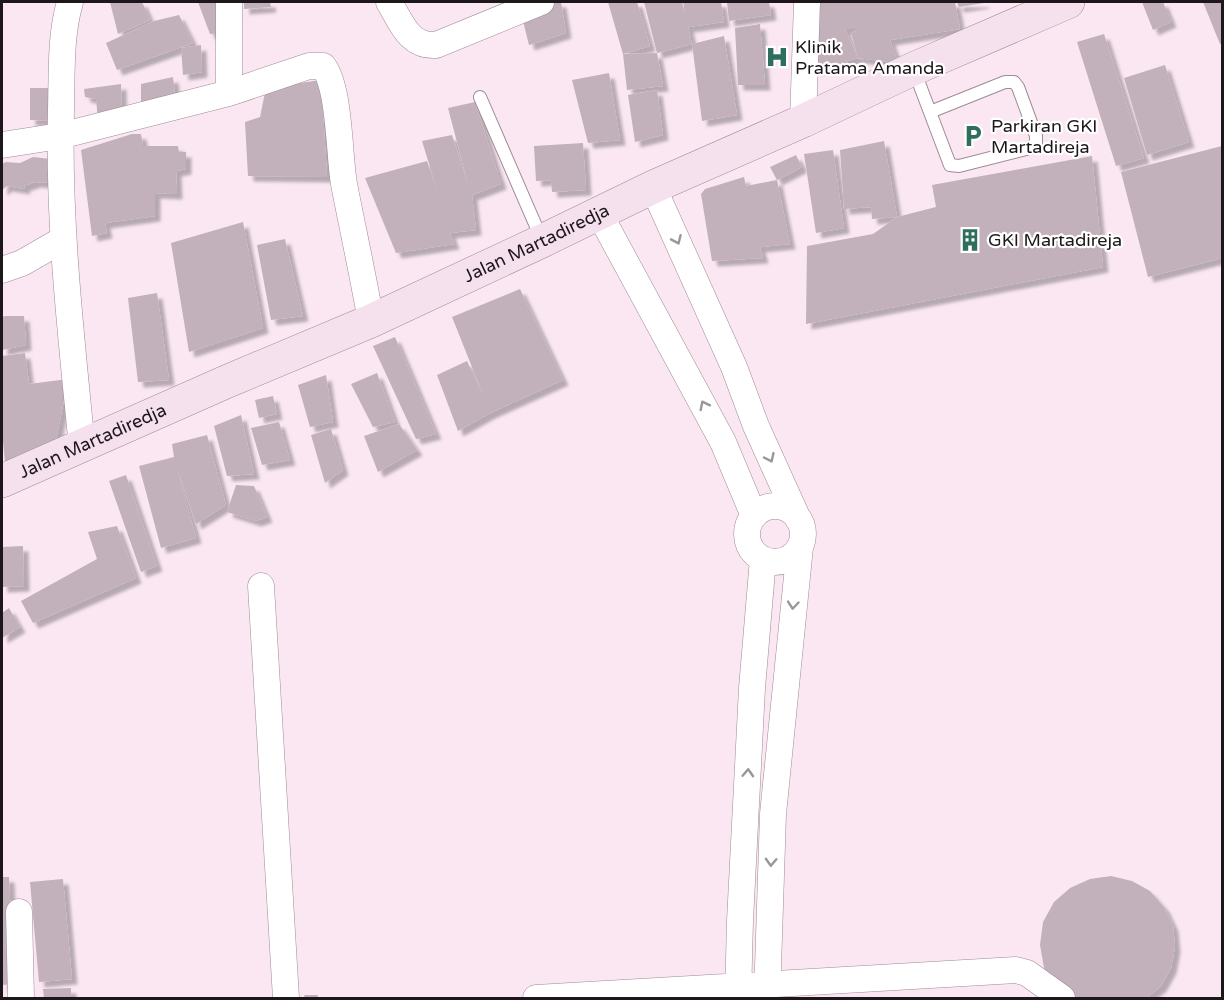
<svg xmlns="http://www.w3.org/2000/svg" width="1224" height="1000" viewBox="0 0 1224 1000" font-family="'Varela Round',sans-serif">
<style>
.building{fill:#c2b0bb;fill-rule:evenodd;filter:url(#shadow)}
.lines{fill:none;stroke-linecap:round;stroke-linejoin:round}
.lane-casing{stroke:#9d8b95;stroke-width:14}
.street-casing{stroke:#9d8b95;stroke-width:27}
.secondary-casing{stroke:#9d8b95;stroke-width:34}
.lane{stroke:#fff;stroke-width:12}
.street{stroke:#fff;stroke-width:26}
.secondary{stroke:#f5e0ee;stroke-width:33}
.oneway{stroke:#999798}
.labels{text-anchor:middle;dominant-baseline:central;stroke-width:4.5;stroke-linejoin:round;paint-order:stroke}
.poi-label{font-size:18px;fill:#1d171b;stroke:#fff;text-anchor:start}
.street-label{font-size:18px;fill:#1d171b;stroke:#fff}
</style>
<defs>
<filter id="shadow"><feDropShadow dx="5.5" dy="5.5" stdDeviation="1.5" flood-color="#0004"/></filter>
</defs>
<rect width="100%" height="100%" fill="#fae7f2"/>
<!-- building -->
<path class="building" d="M110 2H142L150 20 118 34Z
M198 2H220L224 33 210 34Z
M244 2H270L271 7 244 9Z
M548 2H561L566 33 529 45 522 17Z
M608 2H637L650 46 623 54 657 53 663 86 627 90 623 54Z
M644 2H682L686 19 683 2H721L724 22 688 27 692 44 657 53Z
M727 2H769L771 15 729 21Z
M815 2H955L960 29 890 40 898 63 858 58 815 70ZM845 29H860L851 33 858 58Z
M957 2H984V3L959 7Z
M1142 2H1163L1171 22 1153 30Z
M1203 2H1222V43L1220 44Z
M179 15 193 43 117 70 106 43 154 21Z
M760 24 765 85H738L735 28Z
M1104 34 1144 158 1116 166 1077 42Z
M724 36 737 115 702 121 692 44Z
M201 45 202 72 183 75 181 48Z
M1165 65 1189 142 1147 155 1124 78Z
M609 73 620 140 588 143 572 80Z
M173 77 176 104 141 110V84Z
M321 80 327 177 248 176 245 122 260 117 266 88Z
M121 84 122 117 98 121 96 99 85 97 84 89Z
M30 88H58L57 121 30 120Z
M657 90 663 135 635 142 628 95Z
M475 102 501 184 472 195 476 230 450 233 454 244 396 253 365 178 427 161 438 193 422 141 452 135 468 184 448 108Z
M132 134H141L143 146H178L179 152H186V169L176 171 177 194 155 193V216L105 223 107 233 92 236 81 150Z
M884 141 897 217 872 219 871 207 844 209 840 150Z
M583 143 586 190 552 192 551 180 536 181 534 146Z
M1222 146V258L1148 277 1121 172Z
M833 150 844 228 816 233 804 154Z
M796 155 802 167 777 180 770 167Z
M1092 156 1103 267 806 324 807 246 873 234 897 217 936 207 932 185Z
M33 157 51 159 53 183 35 182 24 186 25 189 7 186 2 190V164L6 162 20 163Z
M744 177 746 186 777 180 790 244 760 247 763 258 712 261 701 194 705 189Z
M243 222 263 328 189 352 171 243Z
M285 239 303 316 271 320 257 245Z
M520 289 563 380 490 413 458 431 437 375 467 361 484 397 452 317Z
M157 293 169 380 138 382 128 298Z
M5 316H24L26 345 2 350V317Z
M395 337 436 434 416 439 373 346Z
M25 353 29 384 68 379 55 445 32 448 33 459 5 462 2 431V356Z
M377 373 395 422 373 427 351 384Z
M326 375 333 422 310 427 298 385Z
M273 396 277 414 259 418 255 400Z
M241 415 254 474 227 476 214 426Z
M279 422 290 460 262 465 251 428Z
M399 424 417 450 378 472 364 436Z
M331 429 343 470 325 483 311 435Z
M207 435 226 505 196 524 177 468 196 538 161 548 139 466 174 457 172 444Z
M126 475 157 566 141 572 109 481Z
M236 485 254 486 267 517 256 521 227 512Z
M117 526 136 578 33 623 21 601 97 559 88 532Z
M23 546 24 586 2 587V547Z
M9 608 20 627 2 638V613Z
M1111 876 1132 881 1150 891 1164 907 1173 926 1175 947 1171 968 1161 986 1146 998H1069L1057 988 1044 968 1040 945 1043 922 1054 902 1070 888 1090 879Z
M2 877H9L14 984 2 985Z
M63 879 72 979 39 982 30 882Z
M71 988V998H44L43 989Z
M304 995H318L317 998H305Z"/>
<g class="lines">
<!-- lane casing -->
<g class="lane-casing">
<path id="lane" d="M914 70 950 165 959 166 1030 148 1036 143V136L1018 87 1014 82H1005L930 112
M480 97 542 240"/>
</g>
<!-- street casing -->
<g class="street-casing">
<path id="street" d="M70 2C60 37 62 73 61 110 58 223 71 335 82 447
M229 2V93L309 66H323C340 87 339 156 344 184 353 230 363 276 371 321
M389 2C401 22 409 47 436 45L541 2
M803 121 807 2
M2 145 60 136 229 93
M653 187 734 367 756 426 798 519
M599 213 723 442 754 516
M2 270 22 263 62 240
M747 534a28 28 0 1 1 56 0a28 28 0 1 1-56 0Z
M261 586 286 998
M19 912 21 998
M536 998C696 988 856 980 1016 970L1027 973 1062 998
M738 998 740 921 752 688 763 559
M767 998 773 814 800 547"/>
</g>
<!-- secondary casing -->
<g class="secondary-casing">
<g id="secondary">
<path id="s1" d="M2 481 228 381 371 321 542 241 653 187 803 121 913 69 1068 2"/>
</g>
</g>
<!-- lane -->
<use href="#lane" class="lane"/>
<!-- street -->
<use href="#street" class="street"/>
<!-- secondary -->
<use href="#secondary" class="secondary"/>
</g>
<!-- one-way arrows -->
<defs><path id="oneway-chevron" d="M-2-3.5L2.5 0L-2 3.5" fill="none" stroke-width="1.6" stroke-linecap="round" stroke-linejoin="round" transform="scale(1.5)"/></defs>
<g class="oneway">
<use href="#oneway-chevron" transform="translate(677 240) rotate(66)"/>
<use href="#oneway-chevron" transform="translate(704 405) rotate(-117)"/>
<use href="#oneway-chevron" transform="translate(770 458) rotate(65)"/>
<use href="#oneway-chevron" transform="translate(793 605) rotate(95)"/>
<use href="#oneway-chevron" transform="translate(748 773) rotate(-87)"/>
<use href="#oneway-chevron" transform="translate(771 862) rotate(92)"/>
</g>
<!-- icons -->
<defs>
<g id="hospital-bare" transform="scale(1.8)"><path d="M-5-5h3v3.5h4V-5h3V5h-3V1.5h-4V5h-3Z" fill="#2f6e5c" stroke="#fff" stroke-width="2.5" paint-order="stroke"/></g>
<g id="parking-bare" transform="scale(1.8)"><path d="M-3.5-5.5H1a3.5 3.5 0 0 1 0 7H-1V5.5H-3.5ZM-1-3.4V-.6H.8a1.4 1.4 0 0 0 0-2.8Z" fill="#2f6e5c" stroke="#fff" stroke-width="2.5" paint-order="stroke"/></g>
<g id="building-bare" transform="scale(1.8)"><path d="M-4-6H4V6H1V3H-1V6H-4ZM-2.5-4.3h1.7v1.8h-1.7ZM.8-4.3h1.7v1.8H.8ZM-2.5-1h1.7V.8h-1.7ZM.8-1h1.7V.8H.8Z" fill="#2f6e5c" stroke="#fff" stroke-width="2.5" paint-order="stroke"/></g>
</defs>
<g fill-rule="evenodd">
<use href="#hospital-bare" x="777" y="57"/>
<use href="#parking-bare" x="973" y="136"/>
<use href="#building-bare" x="970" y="240"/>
</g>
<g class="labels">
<!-- poi labels -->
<g class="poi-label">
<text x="795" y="47">Klinik<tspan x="795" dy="21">Pratama Amanda</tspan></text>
<text x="991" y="126">Parkiran GKI<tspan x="991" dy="21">Martadireja</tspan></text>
<text x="988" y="240">GKI Martadireja</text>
</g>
<!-- street labels -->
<g class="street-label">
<text stroke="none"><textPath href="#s1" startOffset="585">Jalan Martadiredja</textPath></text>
<text stroke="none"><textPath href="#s1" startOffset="99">Jalan Martadiredja</textPath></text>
</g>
</g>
<!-- border -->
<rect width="1224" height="1000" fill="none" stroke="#1d171b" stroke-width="6"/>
</svg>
